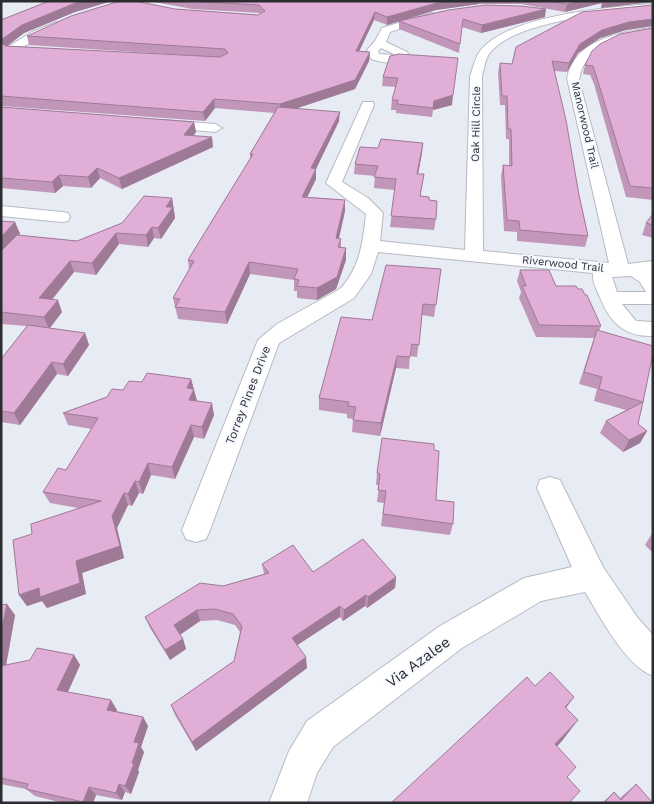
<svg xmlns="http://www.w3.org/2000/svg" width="654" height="804" viewBox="0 0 654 804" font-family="'Work Sans',sans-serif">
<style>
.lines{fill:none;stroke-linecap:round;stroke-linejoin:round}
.stream{fill:#8eb9e6;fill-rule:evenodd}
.street-casing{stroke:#b7bac3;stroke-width:2}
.street{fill:#fff;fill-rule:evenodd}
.wall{fill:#c296b9}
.shaded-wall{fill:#9e7a96}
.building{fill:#e1aed7;stroke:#9e7a96}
.labels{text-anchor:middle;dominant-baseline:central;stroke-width:4;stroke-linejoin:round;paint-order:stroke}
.far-street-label{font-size:11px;fill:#2b2c30;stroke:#f5f8ff}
.street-label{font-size:12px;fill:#2b2c30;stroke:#f5f8ff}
.near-street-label{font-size:15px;fill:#2b2c30;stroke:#f5f8ff}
</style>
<rect width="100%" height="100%" fill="#e7ebf3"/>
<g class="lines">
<!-- stream -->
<path class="stream" d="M1 1H6L1 3Z"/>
<!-- street casing -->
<g class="street-casing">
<path id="street" d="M653 4V10C613 12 514 20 489 54 485 60 484 69 482 76L483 251 609 263 567 78C575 39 620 32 653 28V34C622 37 584 45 579 80L628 264 653 261V304H622L636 321 653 322V336C623 337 609 321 599 295 596 288 592 281 593 273L378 252 371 274 354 298 279 343 210 530 206 539 196 542 186 539 182 530 258 340 277 324 340 289C360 268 363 242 366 214L326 183 363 102H373L374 105 342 182 368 198 383 213 380 241 465 250 470 76C473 68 475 58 480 51 508 15 609 7 653 4ZM631 276 640 282 646 292H617L612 277Z
M431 13 434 14V18L390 32 386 42 407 52 409 56C399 66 384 63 371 59L367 50 375 41 382 28ZM381 48 396 55 379 54 378 51Z
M56 22 59 23V27L1 59V51L32 32Z
M163 120 215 124 222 128 215 132 158 127 156 124 158 121Z
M1 206 62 212 68 213 70 217 68 221 62 222 1 216Z
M550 477 560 480 603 567 637 617 653 635V676C625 665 601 618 585 592L541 601 462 648 333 747 317 773 307 803H269L289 751 307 721 440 626 524 578 572 567 537 488 540 480Z"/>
</g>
<!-- street -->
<use href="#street" class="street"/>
</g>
<!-- wall -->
<path class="wall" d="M49 1H112L75 12 24 33 7 46 211 57 29 45 27 36 175 9 258 15 260 14 259 13 192 9 149 1H653L601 8 602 3 565 12 521 4H479L436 10 387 25 374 20 359 51 370 52 369 61 355 89 297 108 339 121 316 169V179L307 197 345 200V211L339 239H341V247L346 260 336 289 317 300 297 298V291H294V280L250 274 227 324 178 319 173 298 189 269 188 260 250 159V154L274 113 215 108 205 121 1 106V20Z
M653 5V26L626 30 600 38 578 53 567 72 554 71 579 195 588 236 585 247 517 241V232L504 231 501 176 503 165 509 166V139H506L505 105H500L498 72 500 63 512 64Z
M449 10 545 17 481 33 462 27 459 53 399 29V21Z
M653 28V200L626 197 594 84 590 75 583 74 585 65Z
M390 56 452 105 433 110 432 117 396 113V110H391L392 100 396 87 382 86 383 77Z
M1 107 194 122 196 132 194 135 213 147 122 189 100 178 91 188 63 186 55 193 1 188Z
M422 153 418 174 422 185 420 196 429 200 436 219 434 230 390 227 395 190 374 188 375 176 354 174 355 164Z
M172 198 175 218 161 239 154 238 148 247 119 244 96 275 74 272 52 300 62 312 50 328 85 333 89 345 68 376 57 374 20 425 1 422V359L27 326 1 324V221L15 222 20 234 19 235 77 241 122 223Z
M653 214V238L642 235 646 223Z
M441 269 434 317 422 315 417 357 410 356 409 369 396 368 380 436 352 432 353 419 347 418V414L319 410V398L372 320Z
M520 270 556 286 601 326 599 331 653 346 638 424 647 431 640 443 623 452 600 433 606 421 626 410 594 401 597 389 579 384 594 338 536 337 519 298 521 292 517 281Z
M191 379 197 401 214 415 204 439 194 437 175 479 151 475 143 494 139 493 132 506 128 505 117 528 124 558 82 573 86 594 47 608 42 601 27 606 19 595 32 534 78 508 50 503 43 492 66 470 92 429 68 425 63 413 107 397 142 382Z
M434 450 436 500 453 524 450 535 381 526 384 503 377 502 379 485H376L377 473Z
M653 532V553L645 545Z
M262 564 313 572 396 577 395 588 367 608 365 606 343 621 340 617 297 645 307 668 196 751 175 715 171 705 234 661 240 632 235 625 217 620 200 621 180 635 183 639 186 649 170 660 150 628 145 617 223 586 264 574Z
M1 605 15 615 6 665 74 655 80 665 68 692 117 710 116 711 143 717 148 726 141 747 144 752 138 770 139 772 131 794 125 792 122 800 96 795 93 803H63L35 796 26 789 1 784Z
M636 784 653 803H602L614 792 620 798Z"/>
<!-- shaded-wall -->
<path class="shaded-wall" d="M84 1H112L75 12 24 33 2 50 1 47V40L22 25 73 4Z
M446 1H479V4L436 10 387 25V17L437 3Z
M580 1H653V2L601 8 602 3 565 12 567 4Z
M546 9 545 17 481 33 482 25Z
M375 12 374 20 355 60 356 51Z
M653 19V26L626 30 600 38 578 53 567 72 569 63 580 44 602 30 629 22Z
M370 52 369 61 355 89 280 114V104Z
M453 95 452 105 433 110 432 117 434 101Z
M214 99 215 108 205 121 203 112Z
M340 112 339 121 316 169V179L302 208V197L311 168Z
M194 122 196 132 186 145 184 135Z
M212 137 213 147 122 189 119 178Z
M423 143 422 153 416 185 417 174Z
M97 168 100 178 91 188 88 177Z
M59 175 63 186 55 193 52 182Z
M172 198 175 218 161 239 158 228 166 207Z
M345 200V211L336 250V238Z
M15 222 20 234 1 253V237Z
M152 227 154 238 148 247 146 235Z
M116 233 119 244 96 275 92 263Z
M346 248V260L336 289 317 300V288Z
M70 261 74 272 43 310 39 298Z
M249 262 250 274 227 324 225 312Z
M58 300 62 312 49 329 44 317Z
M85 333 89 345 68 376 63 364Z
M397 356 396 368 380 436 381 423Z
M52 362 57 374 20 425 14 413Z
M191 379 197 401 191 412 187 388Z
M212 403 214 415 204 439 202 427Z
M191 425 194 437 175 479 172 467Z
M647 431 640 443 623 452 629 440Z
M148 463 151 475 143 494 139 482Z
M135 481 139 493 132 506 128 494Z
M124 493 128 505 117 528 124 558 82 573 86 594 47 608 42 601 27 606 19 595 76 561 112 516Z
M396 577 395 588 367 608 368 597Z
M366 595 365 606 343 621 344 610Z
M7 604 15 615 4 677 1 674V633Z
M340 606V617L293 648 292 638Z
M197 610 200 621 178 636 174 625Z
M183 639 186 649 170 660 165 650Z
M74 655 80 665 64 700 57 690Z
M306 657 307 668 196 751 192 742Z
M574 697 558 719 565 707Z
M111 700 117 710 113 719 107 710Z
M143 717 148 726 141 747 144 752 138 770 139 772 131 794 125 786 134 742Z
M578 720 562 741 540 765 555 744Z
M119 784 125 792 122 800 116 793Z
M89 787 96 795 93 803H84L83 802Z"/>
<!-- building -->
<path class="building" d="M49 1H84L73 4 22 25 1 40V20Z
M120 1H135L175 9 258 15 265 11 259 5 189 1H446L437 3 387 17 375 12 356 51 370 52 355 80 280 104 214 99 203 112 1 96V43L6 46 220 57 228 53 225 49 27 36 71 16Z
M550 1H580L567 4Z
M485 5 521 6 546 9 482 25 463 19 460 44 399 21 449 10Z
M653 5V19L629 22 602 30 580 44 569 63 552 61 566 120 579 195 588 236 520 230 519 221 507 220 503 165 512 166 511 129H508L507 96H502L500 63 512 64 516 47 582 12Z
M653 28V188L630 186 596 75 593 66 585 65 592 51 600 44 620 34Z
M399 54 458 58 453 95 434 101 433 108 397 104 398 100H392L398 78 383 77 390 56Z
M1 107 194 122 184 135 212 137 119 178 97 168 88 177 59 175 52 182 1 178Z
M278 107 340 112 311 168 316 169 302 197 345 200 336 238 341 239 338 247 346 248 337 277 317 288 297 286 299 280 294 279 298 269 249 262 225 312 175 307 180 299 173 298 194 261 188 260 253 154H250Z
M381 139 423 143 417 174H424L420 196 429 197V200L437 201 436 219 391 216 396 179 374 177 378 166 355 164 360 147 378 148Z
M144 196 172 198 166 207H173L158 228 152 227 146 235 116 233 92 263 70 261 39 298 58 300 44 317 1 312V251L17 235 77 241 122 223Z
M653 214V225L646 223Z
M1 221 15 222 1 237Z
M386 265 441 269 436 305 423 304 419 345 412 344 410 357 397 356 381 423 353 420 356 407 348 406 349 402 319 398 341 317 372 320Z
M520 270H549L556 286H576L578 289H582L585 295H587L601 326 539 325 522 286H526Z
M28 325 85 333 63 364 52 362 14 413 1 411V359Z
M597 330 653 346V353L643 402 599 389 602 377 584 372Z
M147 373 191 379 187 388 194 389 189 400 212 403 202 427 191 425 172 467 148 463 139 482 135 481 128 494 124 493 112 516 120 546 76 561 80 583 40 597 39 588 19 595 13 540 32 534 31 524 101 501 43 492 58 468 66 470 98 418 63 413 107 397 112 389 123 390 129 381 142 382Z
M643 402 638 424 647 431 629 440 606 421Z
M382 438 434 444V450L439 451 436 500 454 502 453 524 383 514 386 491 378 490 380 474 377 473Z
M363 539 396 577 368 597 366 595 344 610 340 606 292 638 306 657 192 742 171 705 234 661 242 626 233 614 215 609 197 610 174 625 183 639 165 650 145 617 200 583 223 586 269 573 262 564 293 545 313 572Z
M7 604 1 633V605Z
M37 648 74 655 57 690 111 700 107 710 143 717 134 742 139 743 132 763 134 764 125 786 119 784 116 793 89 787 83 802 26 789 28 784 1 778V666L30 660Z
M550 672 574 697 565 707 578 720 555 744 576 767 567 777 580 791 569 803H391L527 677 535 686Z
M636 784 653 803H604L614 792 621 800Z"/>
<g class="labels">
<!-- far-street labels -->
<g class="far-street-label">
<text transform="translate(476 124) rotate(-89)">Oak Hill Circle</text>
<text transform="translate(585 125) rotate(77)">Manorwood Trail</text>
<text transform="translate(563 264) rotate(6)">Riverwood Trail</text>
</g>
<!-- street labels -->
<g class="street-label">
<text transform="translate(248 395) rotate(-69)">Torrey Pines Drive</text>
</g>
<!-- near-street labels -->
<g class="near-street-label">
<text transform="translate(418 662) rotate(-36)">Via Azalee</text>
</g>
</g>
<!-- border -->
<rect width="654" height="804" fill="none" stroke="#2b2c30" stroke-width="5"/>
</svg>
